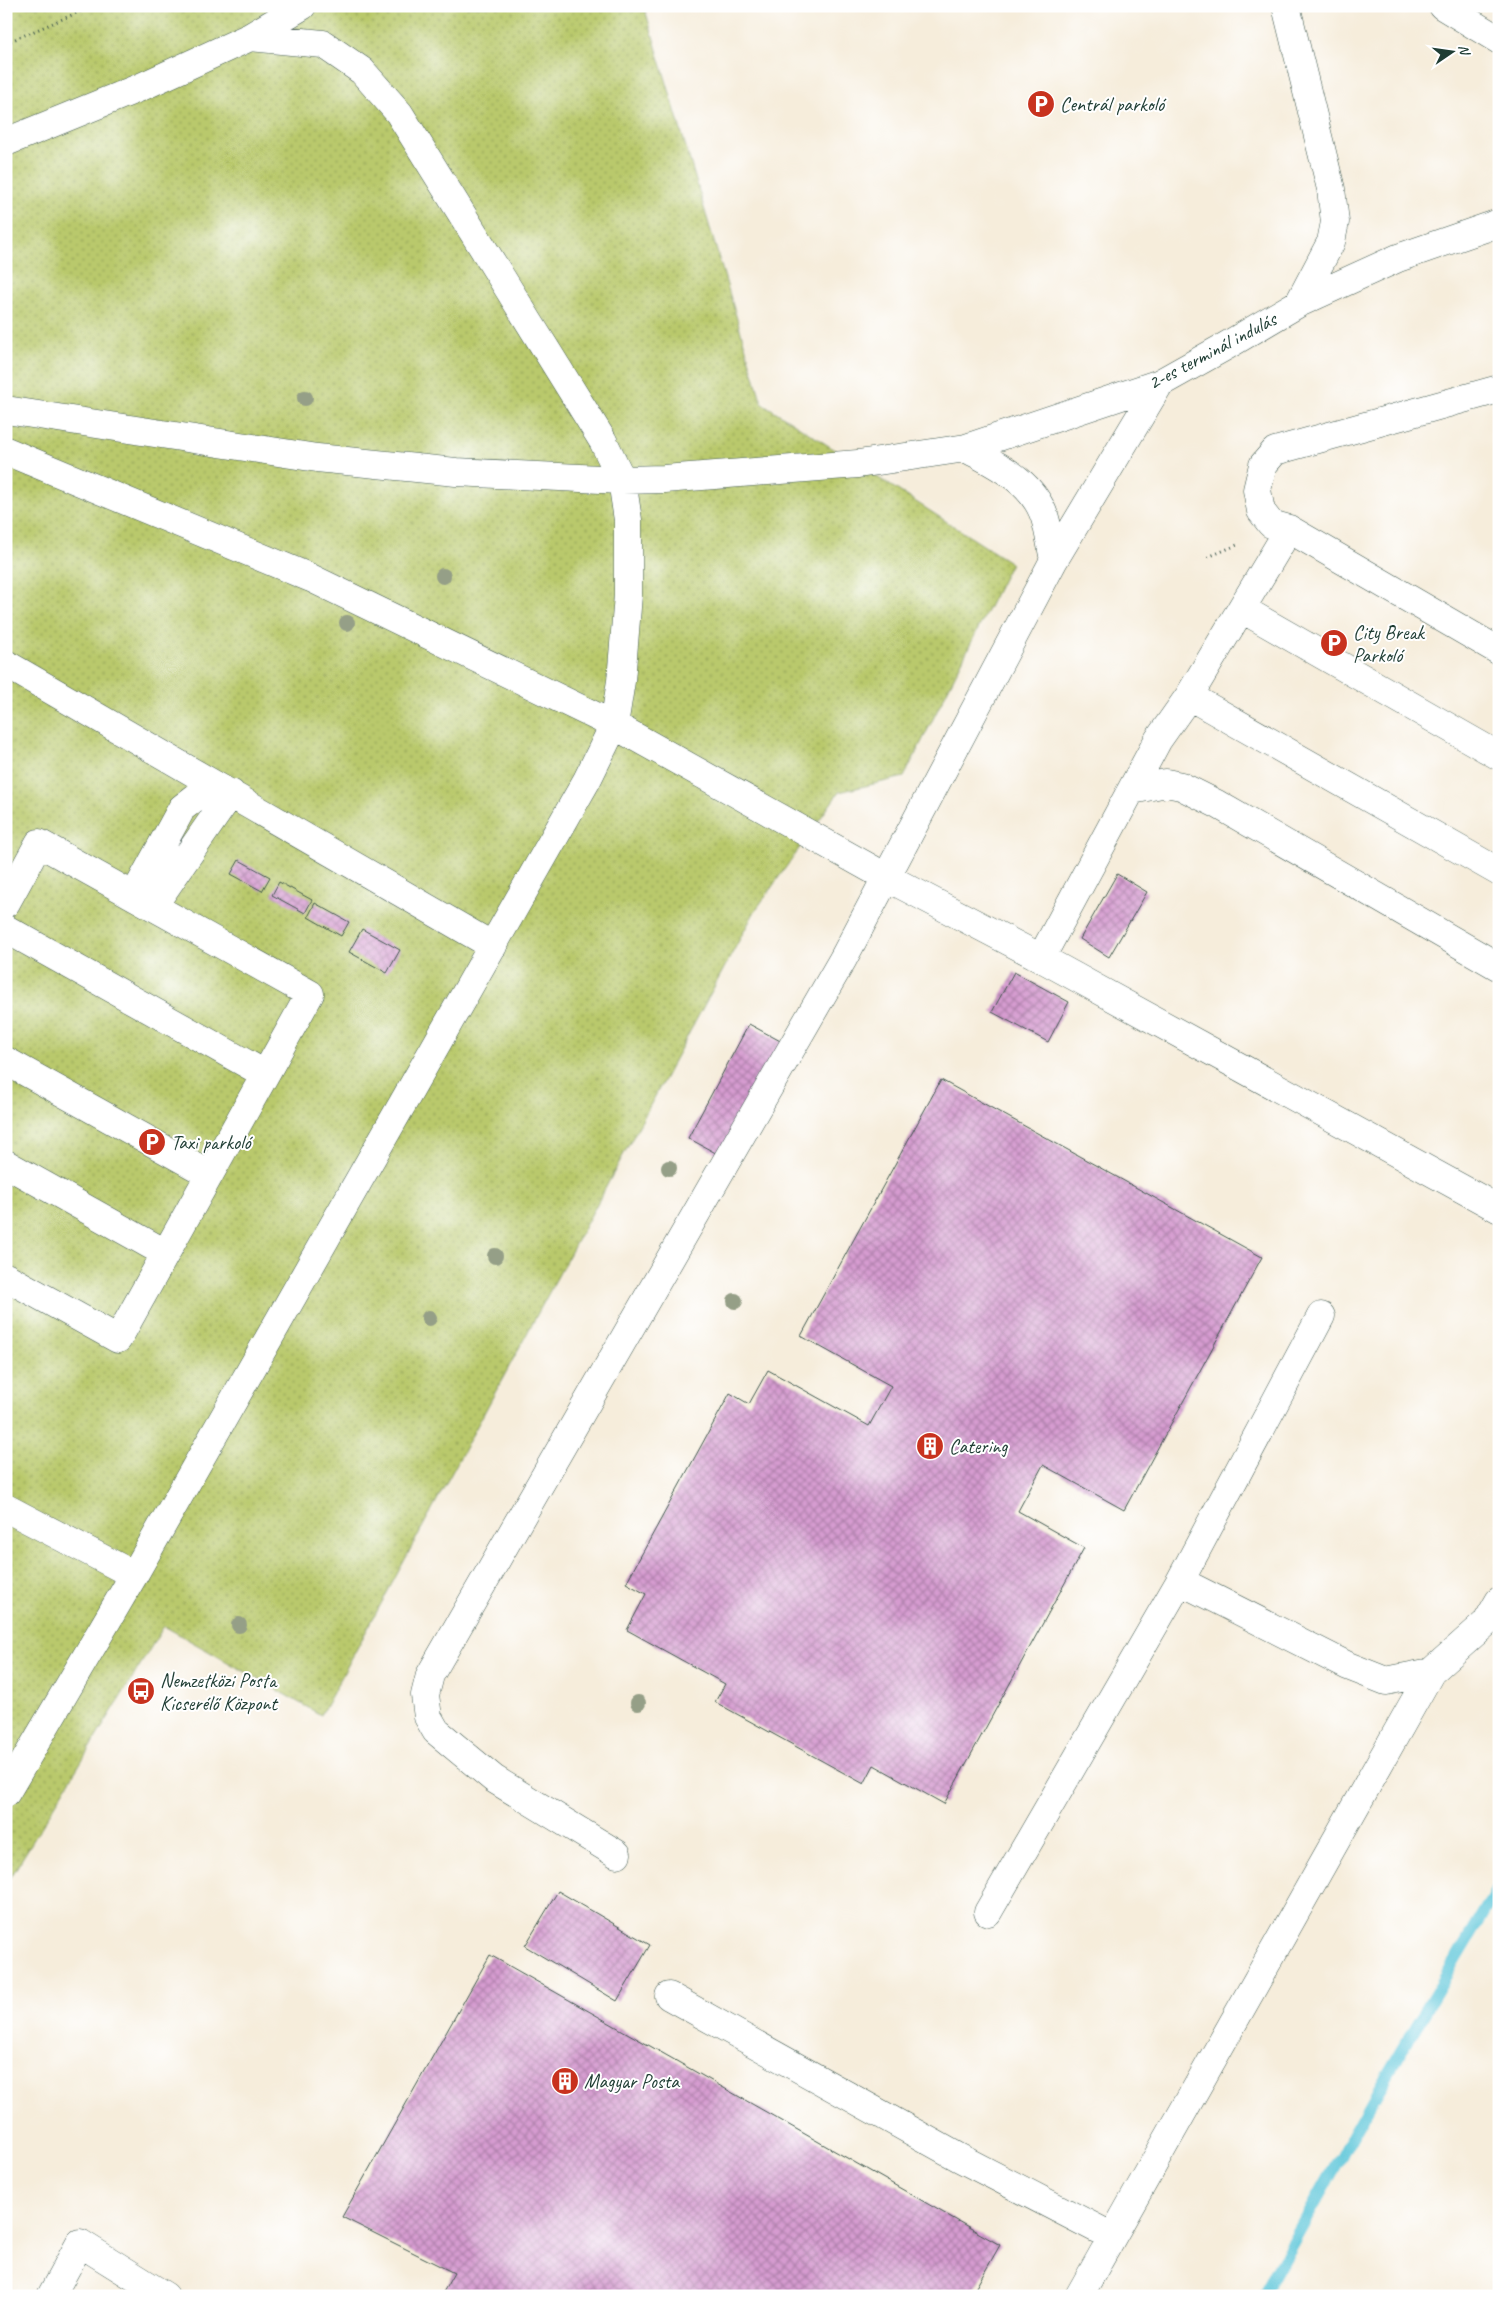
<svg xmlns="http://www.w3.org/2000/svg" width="1505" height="2302" viewBox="0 0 1505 2302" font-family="Caveat,sans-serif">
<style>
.grass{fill:url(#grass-dots);stroke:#6c8350}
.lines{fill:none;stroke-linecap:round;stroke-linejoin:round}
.stream{stroke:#5dc6d9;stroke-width:12}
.building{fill:url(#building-cross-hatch)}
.minor-casing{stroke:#3f574d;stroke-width:29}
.path{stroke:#3f574d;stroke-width:3;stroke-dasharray:1 4;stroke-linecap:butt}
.minor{stroke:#fff;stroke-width:28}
.tree{fill:#959f87}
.labels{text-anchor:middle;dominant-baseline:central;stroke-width:4;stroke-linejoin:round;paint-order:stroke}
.poi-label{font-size:20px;fill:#1f3d34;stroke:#fff;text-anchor:start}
.street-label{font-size:20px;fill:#1f3d34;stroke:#fff}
</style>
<defs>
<pattern id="grass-dots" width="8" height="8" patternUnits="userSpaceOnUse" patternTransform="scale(1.25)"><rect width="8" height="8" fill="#b9c96c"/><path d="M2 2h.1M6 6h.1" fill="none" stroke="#96a45a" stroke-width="1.8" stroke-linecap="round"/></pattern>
<pattern id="building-cross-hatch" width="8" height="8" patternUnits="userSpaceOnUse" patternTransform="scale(1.25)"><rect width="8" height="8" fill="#d69bd0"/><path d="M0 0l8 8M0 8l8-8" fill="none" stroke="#ad80aa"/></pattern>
</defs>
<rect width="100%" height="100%" fill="#fff"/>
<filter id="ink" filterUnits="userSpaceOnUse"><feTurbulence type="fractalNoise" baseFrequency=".02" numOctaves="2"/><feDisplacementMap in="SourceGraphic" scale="10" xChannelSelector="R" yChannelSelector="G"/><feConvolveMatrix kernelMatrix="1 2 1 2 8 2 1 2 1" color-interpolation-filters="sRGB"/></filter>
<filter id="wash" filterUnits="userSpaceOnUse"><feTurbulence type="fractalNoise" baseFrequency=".0096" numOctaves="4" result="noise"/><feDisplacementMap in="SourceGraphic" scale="20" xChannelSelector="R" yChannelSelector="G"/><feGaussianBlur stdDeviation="1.12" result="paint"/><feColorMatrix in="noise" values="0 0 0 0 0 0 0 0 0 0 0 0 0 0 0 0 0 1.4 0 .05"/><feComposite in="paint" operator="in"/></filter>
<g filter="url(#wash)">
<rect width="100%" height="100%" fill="#f6eddb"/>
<!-- grass -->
<path class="grass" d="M6 6H644L762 403 1011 563 904 777 839 792 755 911 321 1715 164 1626 6 1885Z"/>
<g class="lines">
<!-- stream -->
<path class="stream" d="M1263 2296 1373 2099 1499 1886"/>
</g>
<g id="blocks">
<!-- building -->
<path class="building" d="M239 860 270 877 262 891 231 874Z
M1117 874 1147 892 1109 957 1080 939Z
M279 882 312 900 305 913 272 895Z
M315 903 349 922 341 936 308 917Z
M362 929 400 950 387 973 349 952Z
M1014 972 1069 1002 1048 1042 992 1012Z
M749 1024 784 1043 723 1157 688 1138Z
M941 1080 1262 1257 1124 1510 1043 1465 1018 1511 1084 1548 944 1804 874 1765 864 1784 715 1702 725 1684 627 1630 646 1594 626 1583 730 1393 749 1404 768 1370 869 1426 891 1386 801 1336Z
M558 1891 650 1945 617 2001 525 1946Z
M490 1955 1000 2245 971 2296H441L454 2273 342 2217Z"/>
</g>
</g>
<g filter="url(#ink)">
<use href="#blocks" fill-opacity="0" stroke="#3f574d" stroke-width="1"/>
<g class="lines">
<!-- minor casing -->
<g class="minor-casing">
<path id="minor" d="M1286 6 1331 189 1335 222 1331 242 1299 303
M1443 6 1499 40
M6 142 141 87 250 37 302 6
M1499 389 1275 451 1263 465 1257 490 1261 511 1271 524 1289 529 1499 651
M6 410 317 458 456 472 622 480 664 479 858 464 966 448 1160 383 1226 346 1299 303 1398 258 1499 223
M966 448C998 466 1033 481 1045 518 1049 532 1051 546 1054 560
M6 451 311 578 614 725 886 877 1041 958 1499 1209
M1242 609 1499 756
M6 664 493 946
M1189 696 1499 872
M1132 790 1166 783 1181 786 1217 804 1499 967
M134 896 182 808 200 794 231 793
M6 903 39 843 310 994 118 1339 6 1277
M153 906 231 793
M6 929 265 1074
M1041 958 1158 740 1189 696 1289 529
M6 1061 209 1174
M6 1164 165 1253
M6 1508 134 1575
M1180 1581 1348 1666 1386 1681 1431 1672 1487 1622 1499 1601
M6 1793 134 1575 587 780 614 725 621 681 628 595V520L622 480 603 441 399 113 362 71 323 44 250 37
M617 1854 494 1779 436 1731 428 1717 425 1695 430 1675 843 959 1054 560 1160 383
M988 1912 1180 1581 1321 1316
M669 1996 958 2157 1111 2236
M51 2296 80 2243 165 2296
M1079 2296 1431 1672"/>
</g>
<!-- path -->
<path class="path" d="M6 43 93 6
M1208 557 1237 545"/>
<!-- minor -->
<use href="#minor" class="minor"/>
</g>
<!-- trees -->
<g class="tree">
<circle cx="305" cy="398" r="8"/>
<circle cx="443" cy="576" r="8"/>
<circle cx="347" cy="623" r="8"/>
<circle cx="669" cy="1168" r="8"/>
<circle cx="495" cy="1256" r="8"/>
<circle cx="735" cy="1301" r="8"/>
<circle cx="429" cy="1318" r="8"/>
<circle cx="239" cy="1625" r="8"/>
<circle cx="638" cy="1703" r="8"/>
</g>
</g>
<!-- icons -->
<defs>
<g id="parking-disc" transform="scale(1.4375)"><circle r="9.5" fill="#c8321e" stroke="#fff"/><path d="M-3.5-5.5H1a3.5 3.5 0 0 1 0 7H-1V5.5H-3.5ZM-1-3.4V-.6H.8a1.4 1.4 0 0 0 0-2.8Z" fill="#fff"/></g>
<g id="building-disc" transform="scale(1.4375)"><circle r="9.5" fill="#c8321e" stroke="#fff"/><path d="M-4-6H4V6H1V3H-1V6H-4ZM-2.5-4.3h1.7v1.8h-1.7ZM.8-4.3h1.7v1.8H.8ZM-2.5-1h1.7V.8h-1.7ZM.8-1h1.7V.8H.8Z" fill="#fff"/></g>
<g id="bus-disc" transform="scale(1.4375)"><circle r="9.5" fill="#c8321e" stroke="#fff"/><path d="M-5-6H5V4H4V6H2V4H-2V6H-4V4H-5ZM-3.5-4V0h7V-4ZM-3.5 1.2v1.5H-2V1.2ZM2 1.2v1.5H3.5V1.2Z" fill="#fff"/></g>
</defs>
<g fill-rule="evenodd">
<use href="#parking-disc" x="1041" y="104"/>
<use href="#parking-disc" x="1334" y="643"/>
<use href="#parking-disc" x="152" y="1142"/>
<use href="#building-disc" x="930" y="1446"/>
<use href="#bus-disc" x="141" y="1691"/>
<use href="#building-disc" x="565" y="2081"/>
</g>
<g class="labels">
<!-- poi labels -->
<g class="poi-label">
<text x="1060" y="104">Centrál parkoló</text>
<text x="1353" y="632">City Break<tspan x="1353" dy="23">Parkoló</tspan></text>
<text x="171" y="1142">Taxi parkoló</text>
<text x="949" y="1446">Catering</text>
<text x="160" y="1680">Nemzetközi Posta<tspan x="160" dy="23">Kicserélő Központ</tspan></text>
<text x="584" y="2081">Magyar Posta</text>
</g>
<!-- street labels -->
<g class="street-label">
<text transform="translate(1212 351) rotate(-28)">2-es terminál indulás</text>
</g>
</g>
<!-- margin -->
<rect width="1505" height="2302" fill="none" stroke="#fff" stroke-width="25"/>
<!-- north arrow -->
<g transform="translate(1452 52) rotate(77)" stroke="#ffffff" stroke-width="4" paint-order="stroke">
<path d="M0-4L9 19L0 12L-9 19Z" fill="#1f3d34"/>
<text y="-8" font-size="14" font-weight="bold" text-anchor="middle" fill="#1f3d34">N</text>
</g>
</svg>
